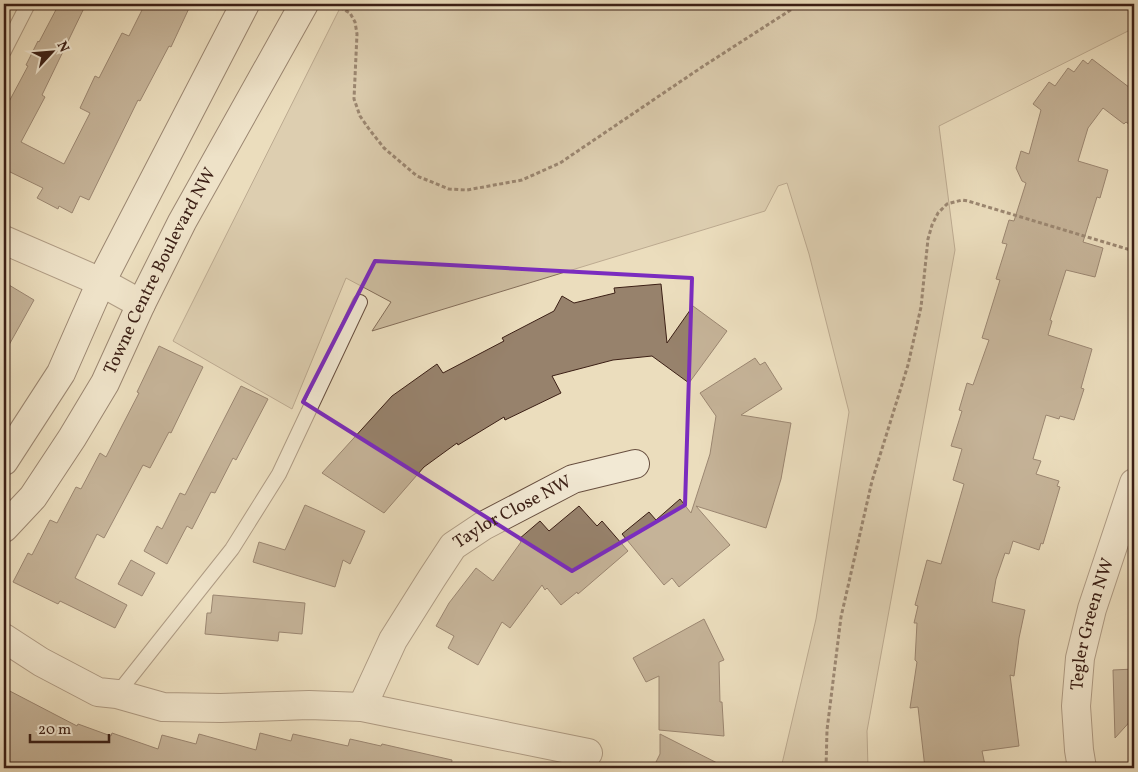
<svg xmlns="http://www.w3.org/2000/svg" width="1138" height="772" viewBox="0 0 1138 772" font-family="Vollkorn,serif">
<style>
.green{fill:#cdbda0;stroke:#846e5a}
.building{fill:#97826c;stroke:#3b1f15}
.lines{fill:none;stroke-linecap:round;stroke-linejoin:round}
.lane-casing{stroke:#674e3f;stroke-width:16}
.street-casing{stroke:#674e3f;stroke-width:30}
.secondary-casing{stroke:#3b1f15;stroke-width:30}
.path{stroke:#3b1f15;stroke-width:3;stroke-dasharray:4 2.5;stroke-linecap:butt}
.lane{stroke:#f2e9d4;stroke-width:14}
.street{stroke:#f2e9d4;stroke-width:28}
.secondary{stroke:#f2e9d4;stroke-width:28}
.marked{fill:none;stroke:#7b2cbf;stroke-width:4;stroke-linejoin:round}
.labels{text-anchor:middle;dominant-baseline:central;stroke-width:4;stroke-linejoin:round;paint-order:stroke}
.street-label{font-size:18px;fill:#3b1f15;stroke:#f2e9d4}
</style>
<rect width="100%" height="100%" fill="#ebddbd"/>
<filter id="stains"><feTurbulence type="fractalNoise" baseFrequency=".004" numOctaves="4"/><feColorMatrix values="0 0 0 0 .2 0 0 0 0 .09 0 0 0 0 .02 0 0 0 .5 -.17"/></filter>
<radialGradient id="worn" r=".72"><stop offset=".6" stop-color="#630" stop-opacity="0"/><stop offset="1" stop-color="#630" stop-opacity=".3"/></radialGradient>
<!-- green -->
<path class="green" d="M342 4H1134V28L939 126 955 250 867 731 868 768H781L816 619 849 412 809 254 787 183 778 186 765 211 372 331 391 302 346 278 292 409 173 341Z"/>
<!-- building -->
<path class="building" d="M59 4H86L42 95 45 97 21 142 64 164 90 113 80 108 95 76 99 78 122 33 129 36 145 4H191L171 47 169 46 140 101 138 100 89 200 80 196 72 213 59 206 58 209 37 198 43 188 6 170 4 174V111L28 66 26 65 38 41 39 42Z
M1092 59 1134 91V128L1126 122 1124 124 1103 108 1088 128 1078 161 1108 170 1100 198 1097 197 1083 242 1103 248 1095 277 1066 270 1050 320 1052 321 1048 335 1092 349 1081 388 1084 389 1074 420 1060 416 1059 419 1046 415 1033 459 1041 461 1036 474 1059 481 1057 486 1060 487 1043 544 1041 543 1039 550 1013 541 1009 554 1005 553 996 579 992 602 1025 610 1019 638 1014 676 1010 675 1019 746 982 751 985 765 982 766 983 768H925L918 707 910 708 917 662 915 660 917 623H914L918 606 915 605 927 560 941 564 964 484 953 480 962 449 951 446 962 411 959 410 967 383 973 385 989 340 982 338 1000 280 996 279 1007 244 1002 243 1009 220 1014 221 1026 183 1022 181 1016 168 1021 151 1029 154 1041 110 1033 104 1049 82 1055 86 1068 68 1074 72 1083 60 1088 64Z
M4 282 34 300 4 354Z
M661 284 667 343 693 306 727 331 689 383 652 356 613 360 552 376 561 393 505 420 504 417 458 445 457 443 424 467 384 513 322 473 392 396 437 364 443 373 504 341 502 338 554 311 562 296 574 303 615 293 614 288Z
M159 346 203 367 171 433 169 432 150 468 143 465 104 538 97 534 75 578 127 605 115 628 60 601 58 604 13 582 28 553 32 555 50 520 57 523 76 487 81 489 100 453 106 457 139 393 137 392Z
M755 358 760 365 765 362 782 389 741 415 791 423 781 479 766 528 696 506 730 545 679 587 672 578 664 585 622 534 649 512 656 520 680 499 691 513 710 454 716 416 700 393Z
M241 386 268 399 236 460 233 458 215 493 211 492 192 529 187 526 167 564 144 551 157 526 162 529 180 493 185 495Z
M305 505 365 531 350 564 343 560 335 587 253 562 259 542 285 550Z
M579 506 597 526 602 521 628 551 578 594 577 592 561 605 547 588 545 590 542 585 510 628 502 622 478 665 448 648 454 636 436 626 449 603 476 568 493 581 521 542 519 539 540 521 549 531Z
M131 560 155 573 142 596 118 584Z
M213 595 305 603 302 634 279 632 278 641 205 634 207 613H211Z
M704 619 724 660 719 662 720 702H722L724 736 659 730V676L646 682 633 658Z
M1134 669V717L1115 738 1113 670Z
M4 688 77 726 78 724 111 736 112 733 158 749 162 735 196 744 199 734 256 750 260 733 291 741 293 734 348 746 350 739 381 746 382 744 452 760 451 768H4Z
M660 734 727 768H653L660 754Z"/>
<g class="lines">
<!-- lane casing -->
<g class="lane-casing">
<path id="lane" d="M4 51 28 4
M117 694 232 549 279 474 360 302"/>
</g>
<!-- street casing -->
<g class="street-casing">
<g id="street">
<path d="M4 240 101 282 141 304"/>
<path d="M4 638 41 662 98 692 117 694 163 707 221 708 309 705 362 707 588 753"/>
<path id="s1" d="M362 707 393 640 432 578 453 546 483 526 573 479 635 464"/>
<path id="s2" d="M1082 768 1079 750 1076 706 1080 658 1092 609 1134 483"/>
</g>
</g>
<!-- secondary casing -->
<g class="secondary-casing">
<g id="secondary">
<path d="M4 461 61 373 101 282 245 4"/>
<path id="s3" d="M4 528 33 497 72 438 105 383 141 304 182 222 304 4"/>
</g>
</g>
<!-- path -->
<path class="path" d="M334 4 350 13 355 22 357 34 354 99 360 116 369 129 384 148 417 176 449 189 467 190 522 180 560 163 702 67 800 4
M826 768 827 730 841 617 872 481 908 365 921 307 928 239 932 225 938 213 947 204 962 200 968 201 1134 251"/>
<!-- lane -->
<use href="#lane" class="lane"/>
<!-- street -->
<use href="#street" class="street"/>
<!-- secondary -->
<use href="#secondary" class="secondary"/>
</g>
<!-- marked area -->
<path d="M0 0H1138V772H0ZM375 261 692 278 685 505 572 571 303 402Z" fill="#ebddbd" fill-opacity=".55" fill-rule="evenodd"/>
<path class="marked" d="M375 261 692 278 685 505 572 571 303 402Z"/>
<g class="labels">
<!-- street labels -->
<g class="street-label">
<text stroke="none"><textPath href="#s3" startOffset="302">Towne Centre Boulevard NW</textPath></text>
<text stroke="none"><textPath href="#s1" startOffset="254">Taylor Close NW</textPath></text>
<text stroke="none"><textPath href="#s2" startOffset="146">Tegler Green NW</textPath></text>
</g>
</g>
<!-- margin -->
<rect width="1138" height="772" fill="none" stroke="#ebddbd" stroke-width="20"/>
<rect x="5" y="5" width="1128" height="762" fill="none" stroke="#3b1f15" stroke-width="2.5"/>
<rect x="10" y="10" width="1118" height="752" fill="none" stroke="#3b1f15"/>
<!-- north arrow -->
<g transform="translate(52 52) rotate(64)" stroke="#f2e9d4" stroke-width="4" paint-order="stroke">
<path d="M0-4L9 19L0 12L-9 19Z" fill="#3b1f15"/>
<text y="-8" font-size="14" font-weight="bold" text-anchor="middle" fill="#3b1f15">N</text>
</g>
<!-- scale -->
<path d="M30 734v8h79v-8" fill="none" stroke="#3b1f15" stroke-width="2.5"/>
<text x="38" y="734" font-size="15" fill="#3b1f15" stroke="#f2e9d4" stroke-width="4" paint-order="stroke">20 m</text>
<rect width="100%" height="100%" filter="url(#stains)"/>
<rect width="100%" height="100%" fill="url(#worn)"/>
</svg>
